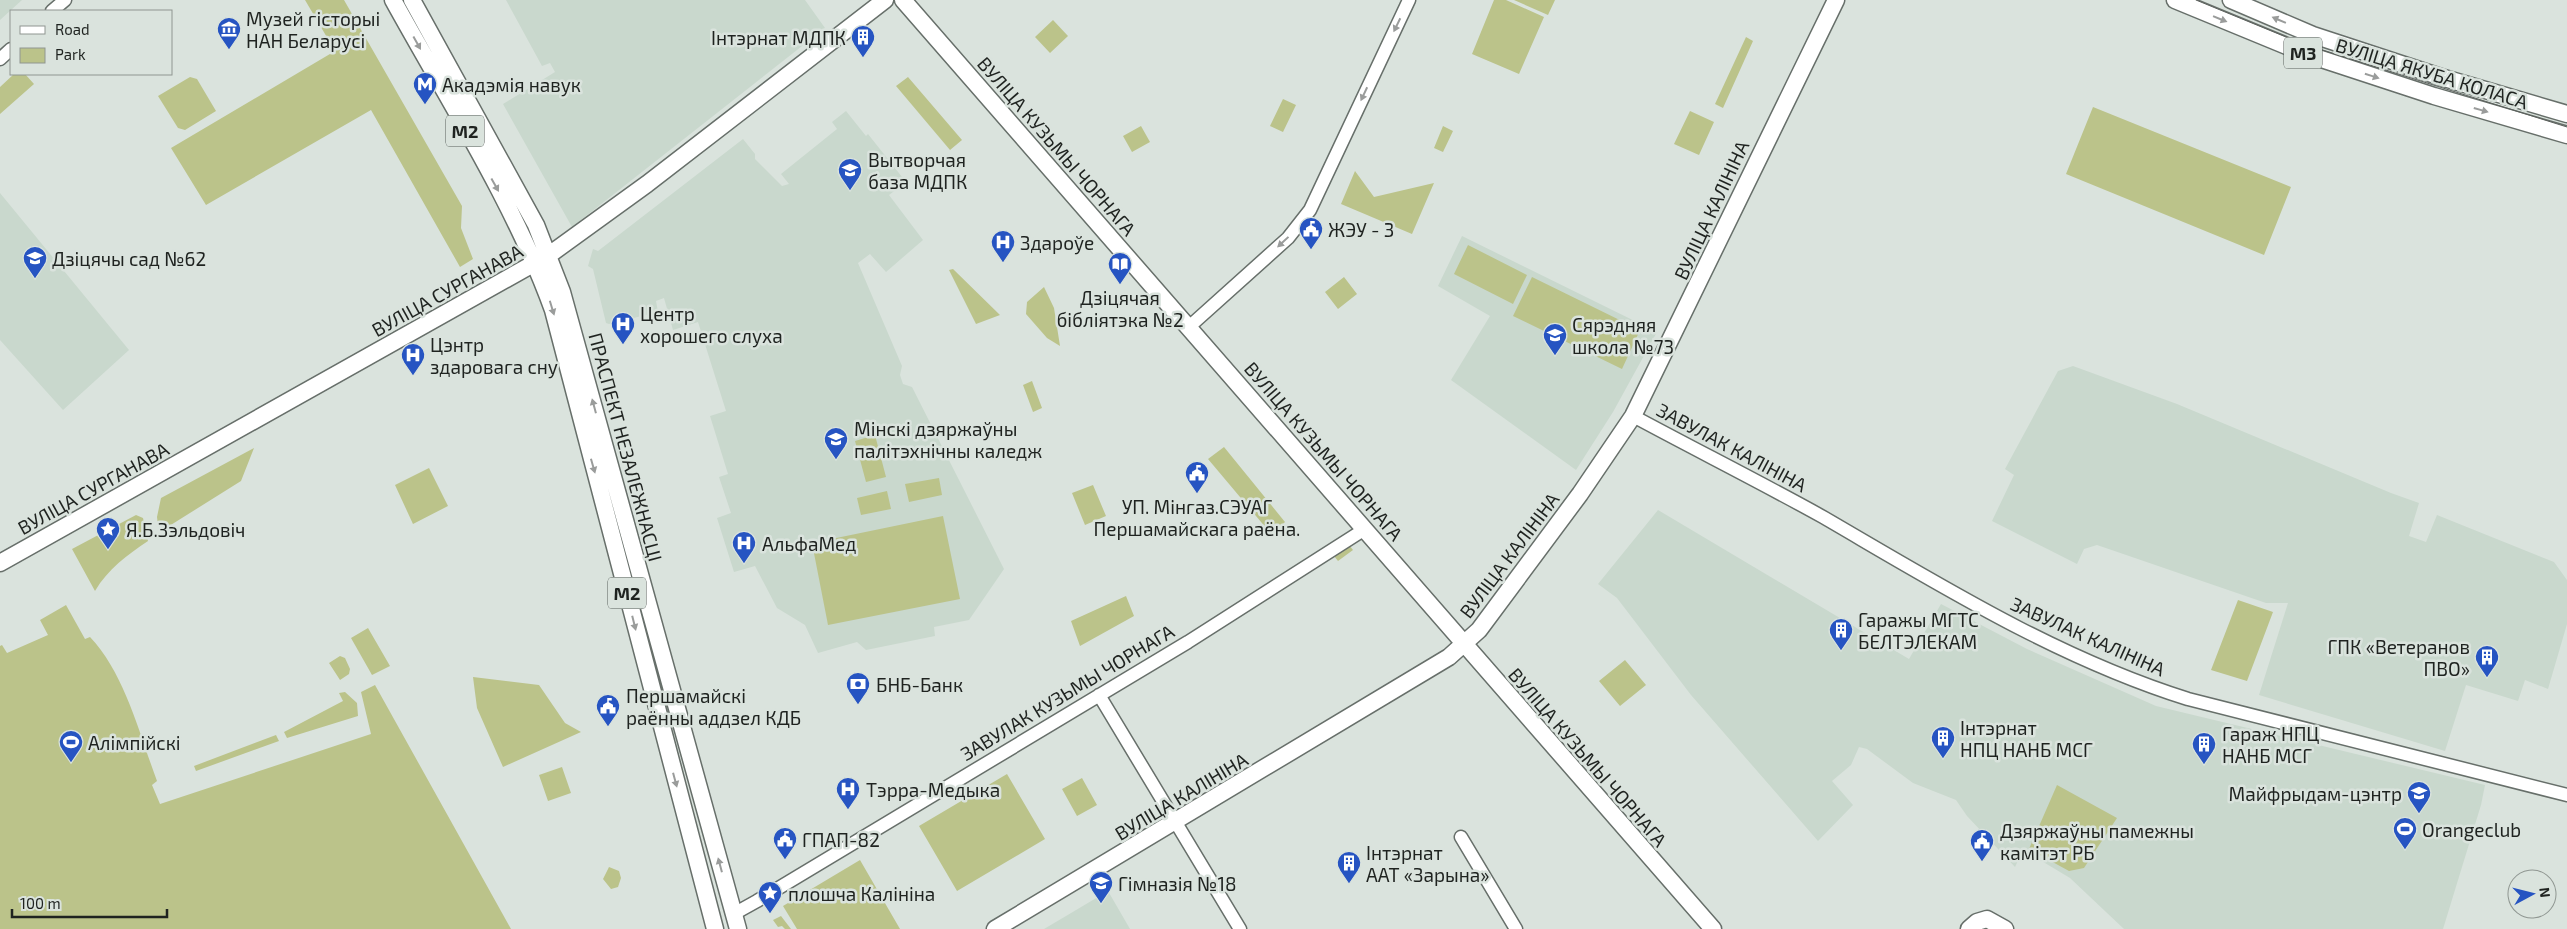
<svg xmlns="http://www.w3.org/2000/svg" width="2567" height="929" viewBox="0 0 2567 929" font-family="'Exo 2',sans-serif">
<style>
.built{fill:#c9d8cd}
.green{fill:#bbc38a}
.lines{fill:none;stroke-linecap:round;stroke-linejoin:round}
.minor-casing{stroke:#676f6a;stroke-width:15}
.major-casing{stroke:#676f6a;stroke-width:19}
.minor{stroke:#fff;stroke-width:12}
.major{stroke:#fff;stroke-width:16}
.tram{stroke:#5c615d;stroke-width:1}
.oneway{fill:#9a9c9b}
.labels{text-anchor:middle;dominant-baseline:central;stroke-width:5;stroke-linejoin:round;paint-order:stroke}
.shield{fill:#dae3dd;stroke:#575d59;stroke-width:1}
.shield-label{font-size:18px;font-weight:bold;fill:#1f2320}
.poi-label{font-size:19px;fill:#1f2320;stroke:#dae3dd;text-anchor:start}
.street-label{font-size:19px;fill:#1f2320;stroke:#dae3dd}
</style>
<rect width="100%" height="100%" fill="#dae3dd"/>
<!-- built -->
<path class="built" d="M0 0H22L0 20Z
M506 0H805L825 28 572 227 503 104 555 72 550 63 542 66Z
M846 111 866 136 868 134 906 182 889 195 923 240 886 272 870 254 858 263 902 366 900 375 903 384 912 387 1004 569 969 620 934 627 935 636 866 650 857 642 818 653 805 625 777 608 755 566 734 572 717 518 731 513 719 477 728 474 710 416 726 411 698 322 673 330 664 298 656 301 658 312 609 324 606 323 593 269 588 266 593 249 598 251 743 139 755 154V159L782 186 789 184 781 174 837 129 832 122Z
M0 193 129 350 63 410 0 340Z
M1462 236 1657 332 1613 412 1576 470 1451 380 1490 316 1438 286Z
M2073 366 2177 404 2391 493 2419 503 2409 536 2426 542 2437 515 2554 562 2567 580V624L2548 689 2525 680 2518 701 2466 685 2445 751 2415 742 2259 695 2288 603H2266L2097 545 2084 549 2077 564 1992 521 2014 475 2005 469 2058 371Z
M1658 510 1909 659 1941 604 2027 649 2156 706 2485 785 2481 805 2443 929H2124L2070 878 2023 850 2015 867 1967 816 1956 800 1913 783 1867 749 1859 747 1851 765 1832 781 1853 805 1818 841 1691 695 1617 598 1598 584Z
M1108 891 1130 929H1044L1066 916Z"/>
<!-- green -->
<path class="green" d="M305 0H344L462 206 461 228 473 259 460 267 371 110 206 205 171 148 335 51Z
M1494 0H1506L1544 17 1519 74 1472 54Z
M1514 0H1555L1548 15Z
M1053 20 1068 36 1050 53 1035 37Z
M1746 37 1753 41 1723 108 1715 104Z
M14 74H25L34 84 0 114V87Z
M190 77 197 79 216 111 185 130 178 128 158 96Z
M908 77 962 140 950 150 896 86Z
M1283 99 1296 105 1283 132 1270 126Z
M2093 107 2291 187 2264 255 2066 174Z
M1690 111 1714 122 1699 155 1674 144Z
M1141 126 1150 142 1132 152 1123 136Z
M1443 126 1453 131 1443 152 1434 148Z
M1355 171 1374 197 1434 183 1412 234 1341 204Z
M1468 245 1527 275 1513 304 1454 274Z
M953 269 1000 315 976 324 949 270Z
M1344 277 1357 294 1338 309 1325 292Z
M1532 277 1640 330 1622 369 1513 316Z
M1044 287 1054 308 1060 346 1047 338 1026 314 1027 302Z
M1032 381 1042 408 1033 412 1023 385Z
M875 435 886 477 866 482 855 441Z
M1224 447 1285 522 1272 535 1208 459Z
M254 448 241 481 166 528 158 525 157 517 161 498Z
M429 468 448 506 413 524 395 485Z
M939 478 942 495 909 502 905 484Z
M1093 485 1106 516 1085 525 1072 493Z
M887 491 891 509 861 515 857 498Z
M136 515 143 518 148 541C127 555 108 569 95 591L72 549Z
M943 516 960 599 828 625 812 543Z
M1349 545 1353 550 1338 561 1334 556Z
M1126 596 1134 616 1080 646 1071 621Z
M2238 600 2273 612 2247 681 2211 670Z
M66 605 85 639 90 637C125 674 139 733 157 781L152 785 160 804 371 734 361 692 375 685 511 929H0V646L2 645 7 653 48 635 40 620Z
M368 628 390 666 372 675 351 638Z
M340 656 345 658 350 669 349 674 340 680 329 663Z
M1625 660 1646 685 1620 706 1599 681Z
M473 677 539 685 565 723 581 732 503 767 477 708Z
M345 692 357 703 358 716 287 738 284 732 343 701 339 693Z
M276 735 279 741 196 771 194 766Z
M562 767 571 793 548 801 539 775Z
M1007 774 1045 839 957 891 919 826Z
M1082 778 1097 805 1077 816 1062 789Z
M2057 785 2117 818 2084 868 2069 871 2029 849Z
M860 860 900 929H797L783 906Z
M609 867 619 871 621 878 618 887 611 889 603 879Z
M781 916 791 929H785L782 926 778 927 773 920Z"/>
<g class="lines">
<!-- minor casing -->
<g class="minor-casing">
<path id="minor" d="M52 11 65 0
M0 59 11 49
M1190 326 1288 238 1310 210 1409 0
M1633 416C1696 450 1760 482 1823 517 1940 585 2057 658 2188 699L2567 795
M1099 695 1240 929
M1461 837 1516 929
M733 912 739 911 757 901 1188 642 1365 529"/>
</g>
<!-- major casing -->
<g class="major-casing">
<path id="major" d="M393 0C448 100 514 202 553 310L715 929
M412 0 536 225 562 292 738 929
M903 0 1713 929
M2175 0 2306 54 2434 96 2567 135
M2231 0 2313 35 2441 77 2567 114
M0 563 549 255 647 184 885 0
M995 929 1449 657 1479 630 1580 494 1633 416 1836 0
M1969 929 1977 922 1987 919 2005 929"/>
</g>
<!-- minor -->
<use href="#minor" class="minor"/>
<!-- major -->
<use href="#major" class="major"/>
<!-- tram -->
<path class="tram" d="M2196 0 2303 44 2567 127"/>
</g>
<!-- one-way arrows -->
<defs><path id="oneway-solid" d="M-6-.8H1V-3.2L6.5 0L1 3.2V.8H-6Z" transform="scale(1.25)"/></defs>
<g class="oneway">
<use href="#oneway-solid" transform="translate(2220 19) rotate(22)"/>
<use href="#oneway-solid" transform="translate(2279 20) rotate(-157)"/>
<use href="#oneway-solid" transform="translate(1397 25) rotate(116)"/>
<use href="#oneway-solid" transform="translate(417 43) rotate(61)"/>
<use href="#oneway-solid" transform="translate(2372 76) rotate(18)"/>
<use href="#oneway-solid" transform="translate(1364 94) rotate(115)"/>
<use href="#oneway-solid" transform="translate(2481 110) rotate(16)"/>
<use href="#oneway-solid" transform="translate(495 185) rotate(61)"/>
<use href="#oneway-solid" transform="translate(1283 242) rotate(137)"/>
<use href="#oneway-solid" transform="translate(552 308) rotate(73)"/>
<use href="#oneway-solid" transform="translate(594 406) rotate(-105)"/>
<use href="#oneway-solid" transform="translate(593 466) rotate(74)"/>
<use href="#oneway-solid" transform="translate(634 623) rotate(76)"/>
<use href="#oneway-solid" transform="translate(675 780) rotate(75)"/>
<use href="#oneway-solid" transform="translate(720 865) rotate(-105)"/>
</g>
<!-- icons -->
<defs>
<g id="museum-pin" transform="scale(1.25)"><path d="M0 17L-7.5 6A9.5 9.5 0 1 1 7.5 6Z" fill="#2654c2" stroke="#dae3dd"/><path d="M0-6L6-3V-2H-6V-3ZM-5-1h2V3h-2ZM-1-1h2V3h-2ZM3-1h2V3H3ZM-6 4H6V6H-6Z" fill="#fff"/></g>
<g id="building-pin" transform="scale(1.25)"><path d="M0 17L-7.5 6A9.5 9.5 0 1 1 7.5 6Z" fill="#2654c2" stroke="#dae3dd"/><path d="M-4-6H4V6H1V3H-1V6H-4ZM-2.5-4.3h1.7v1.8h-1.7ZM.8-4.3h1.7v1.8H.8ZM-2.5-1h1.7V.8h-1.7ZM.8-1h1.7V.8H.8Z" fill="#fff"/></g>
<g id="metro-pin" transform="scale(1.25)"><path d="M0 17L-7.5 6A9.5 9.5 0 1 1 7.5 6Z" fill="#2654c2" stroke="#dae3dd"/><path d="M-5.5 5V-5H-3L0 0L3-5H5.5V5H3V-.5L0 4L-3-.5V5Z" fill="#fff"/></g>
<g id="university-pin" transform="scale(1.25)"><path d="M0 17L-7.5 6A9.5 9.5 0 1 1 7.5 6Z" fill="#2654c2" stroke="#dae3dd"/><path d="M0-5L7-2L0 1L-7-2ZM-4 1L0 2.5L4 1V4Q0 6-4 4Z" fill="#fff"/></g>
<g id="civic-pin" transform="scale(1.25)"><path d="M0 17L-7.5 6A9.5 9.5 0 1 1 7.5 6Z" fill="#2654c2" stroke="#dae3dd"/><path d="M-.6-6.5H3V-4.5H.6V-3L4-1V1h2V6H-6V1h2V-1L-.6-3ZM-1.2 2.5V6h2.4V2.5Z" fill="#fff"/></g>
<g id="hospital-pin" transform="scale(1.25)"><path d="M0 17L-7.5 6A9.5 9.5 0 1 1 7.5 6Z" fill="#2654c2" stroke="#dae3dd"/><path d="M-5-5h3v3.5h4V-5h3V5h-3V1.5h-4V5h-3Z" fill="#fff"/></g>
<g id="school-pin" transform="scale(1.25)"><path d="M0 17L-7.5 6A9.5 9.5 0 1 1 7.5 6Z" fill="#2654c2" stroke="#dae3dd"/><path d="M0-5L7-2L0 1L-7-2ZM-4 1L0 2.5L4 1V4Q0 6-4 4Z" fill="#fff"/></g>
<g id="library-pin" transform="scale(1.25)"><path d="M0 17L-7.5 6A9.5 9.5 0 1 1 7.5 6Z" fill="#2654c2" stroke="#dae3dd"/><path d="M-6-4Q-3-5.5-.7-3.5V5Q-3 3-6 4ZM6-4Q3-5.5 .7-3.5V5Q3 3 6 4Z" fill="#fff"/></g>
<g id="sight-pin" transform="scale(1.25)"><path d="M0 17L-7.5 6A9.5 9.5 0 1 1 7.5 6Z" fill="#2654c2" stroke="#dae3dd"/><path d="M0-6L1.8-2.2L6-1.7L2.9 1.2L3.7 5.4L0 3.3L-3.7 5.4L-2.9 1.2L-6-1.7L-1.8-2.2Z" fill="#fff"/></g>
<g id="bank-pin" transform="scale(1.25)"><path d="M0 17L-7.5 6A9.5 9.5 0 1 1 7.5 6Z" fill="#2654c2" stroke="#dae3dd"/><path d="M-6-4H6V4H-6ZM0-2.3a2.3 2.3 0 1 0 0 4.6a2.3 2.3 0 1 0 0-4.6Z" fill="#fff"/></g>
<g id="stadium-pin" transform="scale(1.25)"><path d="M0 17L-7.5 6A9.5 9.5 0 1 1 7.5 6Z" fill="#2654c2" stroke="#dae3dd"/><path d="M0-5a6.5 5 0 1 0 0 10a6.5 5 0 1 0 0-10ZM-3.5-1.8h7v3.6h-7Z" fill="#fff"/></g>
</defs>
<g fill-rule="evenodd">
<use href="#museum-pin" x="229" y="29"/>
<use href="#building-pin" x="863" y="37"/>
<use href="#metro-pin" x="425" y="84"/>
<use href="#university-pin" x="850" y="170"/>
<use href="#civic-pin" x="1311" y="229"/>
<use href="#hospital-pin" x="1003" y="242"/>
<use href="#school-pin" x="35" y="258"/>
<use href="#library-pin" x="1120" y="264"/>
<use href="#hospital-pin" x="623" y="324"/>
<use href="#school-pin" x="1555" y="335"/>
<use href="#hospital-pin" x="413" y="355"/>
<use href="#university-pin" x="836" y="439"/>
<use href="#civic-pin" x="1197" y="473"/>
<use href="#sight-pin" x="108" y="529"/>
<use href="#hospital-pin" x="744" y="543"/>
<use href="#building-pin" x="1841" y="630"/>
<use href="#building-pin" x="2487" y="657"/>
<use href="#bank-pin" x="858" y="684"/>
<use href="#civic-pin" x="608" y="706"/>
<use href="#building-pin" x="1943" y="738"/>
<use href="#stadium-pin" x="71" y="742"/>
<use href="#building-pin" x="2204" y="744"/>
<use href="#hospital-pin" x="848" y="789"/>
<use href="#school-pin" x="2419" y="793"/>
<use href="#stadium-pin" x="2405" y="829"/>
<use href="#civic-pin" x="785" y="839"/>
<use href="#civic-pin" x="1982" y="841"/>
<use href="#building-pin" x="1349" y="863"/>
<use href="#school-pin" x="1101" y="883"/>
<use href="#sight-pin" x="770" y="893"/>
</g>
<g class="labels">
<!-- shield labels -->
<g class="shield">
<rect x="2284" y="37.5" width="38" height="31" rx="4"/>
<rect x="446" y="115.5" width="38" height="31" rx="4"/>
<rect x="608" y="577.5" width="38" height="31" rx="4"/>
</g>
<g class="shield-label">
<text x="2303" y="53">М3</text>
<text x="465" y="131">М2</text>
<text x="627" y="593">М2</text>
</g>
<!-- poi labels -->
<g class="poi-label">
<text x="246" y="18">Музей гісторыі<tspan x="246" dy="22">НАН Беларусі</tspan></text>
<text x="846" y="37" text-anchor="end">Інтэрнат МДПК</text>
<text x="442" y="84">Акадэмія навук</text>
<text x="868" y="159">Вытворчая<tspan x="868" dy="22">база МДПК</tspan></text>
<text x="1328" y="229">ЖЭУ - 3</text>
<text x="1020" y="242">Здароўе</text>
<text x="52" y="258">Дзіцячы сад №62</text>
<text x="1120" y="297" text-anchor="middle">Дзіцячая<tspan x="1120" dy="22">бібліятэка №2</tspan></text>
<text x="640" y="313">Центр<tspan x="640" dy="22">хорошего слуха</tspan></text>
<text x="1572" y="324">Сярэдняя<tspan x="1572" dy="22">школа №73</tspan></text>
<text x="430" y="344">Цэнтр<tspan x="430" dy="22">здаровага сну</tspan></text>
<text x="854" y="428">Мінскі дзяржаўны<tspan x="854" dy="22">палітэхнічны каледж</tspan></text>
<text x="1197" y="506" text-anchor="middle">УП. Мінгаз.СЭУАГ<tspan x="1197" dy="22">Першамайскага раёна.</tspan></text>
<text x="126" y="529">Я.Б.Зэльдовіч</text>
<text x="762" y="543">АльфаМед</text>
<text x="1858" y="619">Гаражы МГТС<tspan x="1858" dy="22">БЕЛТЭЛЕКАМ</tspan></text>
<text x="2470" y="646" text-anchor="end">ГПК «Ветеранов<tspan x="2470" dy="22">ПВО»</tspan></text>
<text x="876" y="684">БНБ-Банк</text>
<text x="626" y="695">Першамайскі<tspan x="626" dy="22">раённы аддзел КДБ</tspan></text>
<text x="1960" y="727">Інтэрнат<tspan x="1960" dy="22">НПЦ НАНБ МСГ</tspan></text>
<text x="2222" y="733">Гараж НПЦ<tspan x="2222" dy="22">НАНБ МСГ</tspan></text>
<text x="88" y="742">Алімпійскі</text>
<text x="866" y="789">Тэрра-Медыка</text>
<text x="2402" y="793" text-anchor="end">Майфрыдам-цэнтр</text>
<text x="2422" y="829">Orangeclub</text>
<text x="2000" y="830">Дзяржаўны памежны<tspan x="2000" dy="22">камітэт РБ</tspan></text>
<text x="802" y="839">ГПАП-82</text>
<text x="1366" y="852">Інтэрнат<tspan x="1366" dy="22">ААТ «Зарына»</tspan></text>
<text x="1118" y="883">Гімназія №18</text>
<text x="788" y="893">плошча Калініна</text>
</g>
<!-- street labels -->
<g class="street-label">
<text transform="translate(2432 73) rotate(17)">ВУЛІЦА ЯКУБА КОЛАСА</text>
<text transform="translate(1057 146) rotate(49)">ВУЛІЦА КУЗЬМЫ ЧОРНАГА</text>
<text transform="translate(1711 210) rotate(-65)">ВУЛІЦА КАЛІНІНА</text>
<text transform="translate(447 290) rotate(-29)">ВУЛІЦА СУРГАНАВА</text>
<text transform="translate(626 447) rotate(75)">ПРАСПЕКТ НЕЗАЛЕЖНАСЦІ</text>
<text transform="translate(1732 447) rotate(28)">ЗАВУЛАК КАЛІНІНА</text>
<text transform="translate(1324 451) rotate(49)">ВУЛІЦА КУЗЬМЫ ЧОРНАГА</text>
<text transform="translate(93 488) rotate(-29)">ВУЛІЦА СУРГАНАВА</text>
<text transform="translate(1509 555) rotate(-53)">ВУЛІЦА КАЛІНІНА</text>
<text transform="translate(2088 636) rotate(24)">ЗАВУЛАК КАЛІНІНА</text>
<text transform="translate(1067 692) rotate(-31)">ЗАВУЛАК КУЗЬМЫ ЧОРНАГА</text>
<text transform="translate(1588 757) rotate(49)">ВУЛІЦА КУЗЬМЫ ЧОРНАГА</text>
<text transform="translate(1181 796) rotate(-31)">ВУЛІЦА КАЛІНІНА</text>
</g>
</g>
<!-- legend -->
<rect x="10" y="10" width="162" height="65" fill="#dae3dd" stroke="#8f9691"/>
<rect x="20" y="26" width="25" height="8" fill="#ffffff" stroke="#8f9691"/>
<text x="55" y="35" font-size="15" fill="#1f2320">Road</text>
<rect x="20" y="48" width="25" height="15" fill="#bbc38a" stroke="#8f9691"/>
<text x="55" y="60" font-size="15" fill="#1f2320">Park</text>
<!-- north arrow -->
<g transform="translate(2532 894) rotate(83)"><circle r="24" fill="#dae3dd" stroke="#8f9691"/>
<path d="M0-4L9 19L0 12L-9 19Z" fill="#2654c2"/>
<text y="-8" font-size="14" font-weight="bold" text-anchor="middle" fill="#1f2320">N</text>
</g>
<!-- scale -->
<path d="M12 909v8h155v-8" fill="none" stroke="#1f2320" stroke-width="2.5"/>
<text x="20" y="909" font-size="15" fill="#1f2320" stroke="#dae3dd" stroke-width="4" paint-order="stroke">100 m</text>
</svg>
